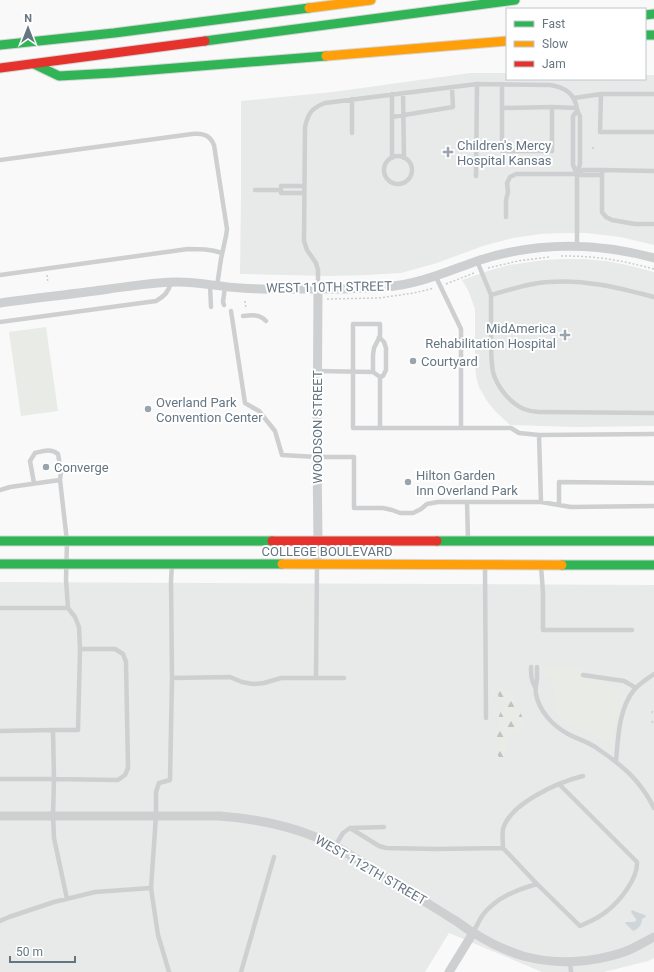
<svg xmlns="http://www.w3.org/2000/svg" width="654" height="972" viewBox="0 0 654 972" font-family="Roboto,sans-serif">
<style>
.built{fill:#e8e9e9}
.grass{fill:#e8ebe6}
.forest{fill:url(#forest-firs)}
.water{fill:#ced6d9}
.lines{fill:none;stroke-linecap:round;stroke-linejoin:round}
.fast-casing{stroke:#d5d6d7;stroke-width:11}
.slow-casing{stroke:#d5d6d7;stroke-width:11}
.jam-casing{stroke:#d5d6d7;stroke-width:11}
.path{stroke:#cbcccd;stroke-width:1.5;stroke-dasharray:2 2;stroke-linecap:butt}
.lane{stroke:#cecfd0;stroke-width:4.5}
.street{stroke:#cecfd0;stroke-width:9}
.fast{stroke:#30b455;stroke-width:9}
.slow{stroke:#ff9f0a;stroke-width:9}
.jam{stroke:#e5322d;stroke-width:9}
.poi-dot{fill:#99a4ac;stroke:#fff;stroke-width:1.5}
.labels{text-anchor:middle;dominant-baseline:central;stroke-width:4;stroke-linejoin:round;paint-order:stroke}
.poi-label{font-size:13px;fill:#657683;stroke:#fff;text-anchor:start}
.street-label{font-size:13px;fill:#657683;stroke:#fff}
</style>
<defs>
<pattern id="forest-firs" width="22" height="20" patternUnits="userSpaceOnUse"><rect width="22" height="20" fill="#e8ebe6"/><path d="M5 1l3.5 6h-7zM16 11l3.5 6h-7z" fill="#c0c3c0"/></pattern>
</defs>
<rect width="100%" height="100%" fill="#f9f9f9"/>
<!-- built -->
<path class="built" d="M470 73H507V79H645V75H654V245L620 237 586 233H565L540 234 513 238 483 246 437 263 401 273 367 275 328 276 240 274 241 197V101L333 92Z
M563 259H584L606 261 627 265 654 272V426L577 427 510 425 496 412 487 401 479 387 476 376 475 362V309L468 290 462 280 491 270 509 265 545 260Z
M0 582 654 585V958L648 961 604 972H542L449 933 425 972H0Z"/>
<!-- grass -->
<path class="grass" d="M46 327 58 411 21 416 9 332Z
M539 667H582V679C595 680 622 683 622 700 623 706 617 715 616 721 613 729 615 739 611 745L594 736 571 726 560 718 555 708 554 691 551 677 549 676 539 675Z"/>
<!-- forest -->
<path class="forest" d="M500 689C506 689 512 693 514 699 516 704 513 701 516 705 521 716 527 719 522 731 507 735 508 741 507 754L503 757H499L497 754C499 742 495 731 498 720 499 714 502 710 504 705 500 701 497 696 498 690Z"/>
<!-- water -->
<path class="water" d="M632 910 639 913 645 915 646 917 642 919C642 925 638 929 633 931L625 923 626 922H633L636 921V919L631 912Z"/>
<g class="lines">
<!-- fast casing -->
<g class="fast-casing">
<path id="fast" d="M645 15 654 14
M645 35H654
M205 41 515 0
M0 45 114 33 309 8
M34 64 59 76 113 73 326 56
M0 541H272
M437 541H654
M0 564H282
M562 565H654"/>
</g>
<!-- slow casing -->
<g class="slow-casing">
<path id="slow" d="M309 8 371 0
M326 56 507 41
M282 564 562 565"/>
</g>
<!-- jam casing -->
<g class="jam-casing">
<path id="jam" d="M0 68 205 41
M272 541H437"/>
</g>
<!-- path -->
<path class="path" d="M593 147V151
M561 256C579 256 597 257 614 260 628 262 641 266 654 269
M488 268 518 261 549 257
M47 275 48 283
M446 284 474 273
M327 299 379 298 414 293 434 288
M245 301 246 309
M652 713 653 710
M652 721 653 724"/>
<!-- lane -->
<path class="lane" d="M502 84V151H552V107L576 108
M403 93 404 158
M392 94V158
M601 94 600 132H654
M574 98 601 94H654
M502 108 552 107
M577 111 573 116V165L577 174
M392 117 453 107 452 87
M352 133V99
M384 170a14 14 0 1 1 28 0a14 14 0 1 1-28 0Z
M0 160 192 134C203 133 210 135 214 145L227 229 226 236 221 259 217 286
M654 171 602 170V212L606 217 612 220 635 224H654
M577 174 583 170H602
M476 176 477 84
M281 186H304
M255 190H281
M281 193H304
M506 217V200L508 192 507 183 510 177 516 174H577L581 175H602
M477 261 491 295C509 290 528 283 548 282 585 279 619 288 654 297
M0 275 188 249C201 249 210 249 222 253
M436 277 461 329V427
M210 286 211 307
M318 289V270L316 263 307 250 304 241 305 127C308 113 312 108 325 103L477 84 550 85C562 87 572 91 576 104 577 109 577 112 580 116V164L577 174V246
M491 295C491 310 491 324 491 339 491 350 491 361 493 372 497 387 510 403 524 409 529 411 534 412 539 412L654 413
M224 305 223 302 225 287
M231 311 245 403 259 411 275 431 282 455 317 457H354V508H383L392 510 400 513H413L421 509 427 504 438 502H541L571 507 654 506
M243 316C252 315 259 314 266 321
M0 322 156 301C165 296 168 292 171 283
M379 337 384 342 386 348V370L383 376 380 377
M317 371 373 372
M380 428V377L373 372V355L374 348 380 336V324H353V428H511L519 433 539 435 654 434
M539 435 541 502
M34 483 30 461 35 453C43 451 51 448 58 454L61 471 60 480
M0 490 10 487 60 480 67 541 66 580 68 608 75 617 79 627 80 649H115L123 654 126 662 128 768 125 775 118 780 54 779 53 816 54 838 67 899
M467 502 468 539
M559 505V482L654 483
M485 566 486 718
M541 566 543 593V630H632
M0 608H68
M531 667C531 674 531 680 535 687
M537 667C537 671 537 675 537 679 536 685 535 689 536 694 539 711 553 726 568 734 577 739 589 742 598 749 623 766 640 780 654 808
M583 675 624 681 636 688
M172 678 230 677 242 682 253 684 264 683 281 678H344
M316 678 317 566
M53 730H78L80 649
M0 731 53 730 54 779H0
M616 761C618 738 619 708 634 690 640 683 647 679 654 674
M350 828 379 846 386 848 437 849 503 848C503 842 502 835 503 829 510 803 559 782 583 776
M335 846 343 833 350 828 384 827
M503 848 537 884
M0 921 9 917 54 902 95 892 151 888
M473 933C476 927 479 921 482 916 495 898 516 890 537 884L580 926C589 922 599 918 607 911 620 901 638 878 637 862L559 784
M570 961 571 972
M169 972 158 935 151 888 156 816V792L159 783 170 780 172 678 171 580 172 565
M241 972 274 857"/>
<!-- street -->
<path class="street" d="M0 303C36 298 73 294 109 289 132 286 155 282 178 282 200 282 220 287 241 288 268 290 295 289 321 289 342 289 363 289 384 287 417 285 446 272 477 261 535 242 596 242 654 258
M317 564 318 541 317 457 318 289
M0 816H219C260 819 299 827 335 846 349 854 363 863 376 872 401 887 426 902 451 918 459 922 466 929 474 933 488 942 507 951 523 956 556 965 592 963 624 952 635 948 644 942 654 937
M449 972 473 933"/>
<!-- fast -->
<use href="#fast" class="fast"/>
<!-- slow -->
<use href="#slow" class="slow"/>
<!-- jam -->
<use href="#jam" class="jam"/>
</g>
<!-- markers -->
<g class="poi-dot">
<path d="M446 146h4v4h4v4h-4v4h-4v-4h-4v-4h4z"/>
<path d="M563 329h4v4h4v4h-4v4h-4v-4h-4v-4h4z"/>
<circle cx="413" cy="361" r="4"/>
<circle cx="148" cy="409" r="4"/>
<circle cx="46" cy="467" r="4"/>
<circle cx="408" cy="482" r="4"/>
</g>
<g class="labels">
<!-- poi labels -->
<g class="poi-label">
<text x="457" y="145">Children's Mercy<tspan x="457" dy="15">Hospital Kansas</tspan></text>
<text x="556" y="328" text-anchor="end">MidAmerica<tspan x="556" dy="15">Rehabilitation Hospital</tspan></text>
<text x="421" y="361">Courtyard</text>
<text x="156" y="402">Overland Park<tspan x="156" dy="15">Convention Center</tspan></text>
<text x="54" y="467">Converge</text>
<text x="416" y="475">Hilton Garden<tspan x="416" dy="15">Inn Overland Park</tspan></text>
</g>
<!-- street labels -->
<g class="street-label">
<text transform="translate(329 287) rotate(-1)">WEST 110TH STREET</text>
<text transform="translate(317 427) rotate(-90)">WOODSON STREET</text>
<text x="327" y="551">COLLEGE BOULEVARD</text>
<text transform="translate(371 870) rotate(30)">WEST 112TH STREET</text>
</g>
</g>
<!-- legend -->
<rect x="506" y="8" width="140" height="72" fill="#ffffff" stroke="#c1c8cd"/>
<rect x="514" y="21" width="20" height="6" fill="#30b455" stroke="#c1c8cd"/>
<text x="542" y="28" font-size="12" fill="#657683">Fast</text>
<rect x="514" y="41" width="20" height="6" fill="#ff9f0a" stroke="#c1c8cd"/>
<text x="542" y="48" font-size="12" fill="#657683">Slow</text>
<rect x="514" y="61" width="20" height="6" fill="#e5322d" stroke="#c1c8cd"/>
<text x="542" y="68" font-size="12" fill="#657683">Jam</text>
<!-- north arrow -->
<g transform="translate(28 28)" stroke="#ffffff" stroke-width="3" paint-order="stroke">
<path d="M0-3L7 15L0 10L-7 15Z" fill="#657683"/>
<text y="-6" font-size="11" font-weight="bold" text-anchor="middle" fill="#657683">N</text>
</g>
<!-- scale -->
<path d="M10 956v6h65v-6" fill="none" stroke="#657683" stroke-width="2"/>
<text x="16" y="956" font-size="12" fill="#657683" stroke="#ffffff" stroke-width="3" paint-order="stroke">50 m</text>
</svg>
